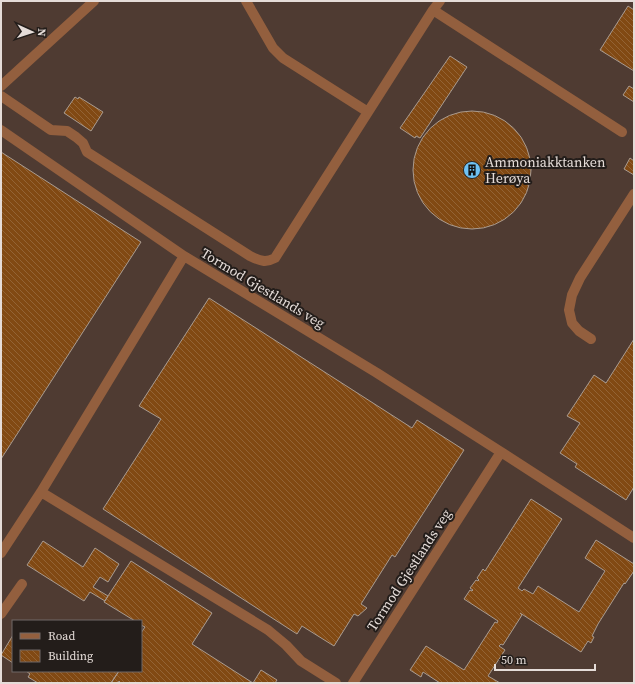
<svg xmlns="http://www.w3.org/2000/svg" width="635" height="684" viewBox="0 0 635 684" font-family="'Source Serif 4',serif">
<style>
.built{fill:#4f3b32;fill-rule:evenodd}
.building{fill:url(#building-back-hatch);stroke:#a99b90}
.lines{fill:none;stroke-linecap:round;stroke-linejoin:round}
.minor{stroke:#935f3e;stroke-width:10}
.labels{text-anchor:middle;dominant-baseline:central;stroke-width:4;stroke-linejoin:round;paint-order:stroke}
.poi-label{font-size:14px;fill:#e5dcd8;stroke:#231d1a;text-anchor:start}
.street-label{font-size:14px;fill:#e5dcd8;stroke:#231d1a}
</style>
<defs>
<pattern id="building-back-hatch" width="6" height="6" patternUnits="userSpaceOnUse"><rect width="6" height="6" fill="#814913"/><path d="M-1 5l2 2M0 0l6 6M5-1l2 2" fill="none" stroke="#936335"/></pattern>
</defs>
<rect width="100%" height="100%" fill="#41332d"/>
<!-- built -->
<path class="built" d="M1 1H634V683H1ZM13 621H141V671H13Z"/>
<!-- building -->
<path class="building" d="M628 6 634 10V71L600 50Z
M450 56 467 67 420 138 416 136 415 138 400 128Z
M629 86 634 89V102L623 95Z
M75 97 78 99 79 97 103 112 91 131 64 113Z
M413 170a59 59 0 1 1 118 0a59 59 0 1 1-118 0Z
M1 152 141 242 1 459Z
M630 158 634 161V175L624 169Z
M209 298 412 428 417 420 464 450 395 557 392 555 361 604 367 608 358 616 354 614 334 646 302 626 297 634 103 509 161 419 139 406Z
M634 339V487L626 500 575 467 577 464 560 453 580 423 567 416 594 375 606 383Z
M531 499 562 519 518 588 522 591 524 589 533 594 538 586 579 612 605 571 585 558 596 540 634 564V571L625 584 624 583 598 624 592 636 594 637 591 643 588 641 581 652 520 613 522 615 503 645 501 644 499 646 505 650 488 676 500 683H440L423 672 421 677 410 670 426 646 464 670 495 622 497 623 498 621 464 599 470 590 472 591 473 590 470 588 476 580 478 581 479 580 477 578 483 569 485 571Z
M43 541 83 567 95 548 119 564 108 582 100 577 93 587 108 596 105 601 90 592 84 601 27 565Z
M131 561 212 613 192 644 253 683 261 670 277 680 275 683H121L119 681 118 683H111L119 671H141V633L145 627 141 625V621H135L104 602Z
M13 635V663L1 655Z
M26 671H119L111 683H38L28 677 30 674Z"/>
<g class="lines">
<!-- minor -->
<path class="minor" d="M246 1 273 48 283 58 368 112
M440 1 433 10 622 132
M1 86 94 1
M1 96 51 130 67 131 76 137 83 143 87 152 250 256C260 261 266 263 275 258L433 10
M1 130 184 256
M591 339 579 331 572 323 569 310 572 295 580 278 634 194
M501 452 634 538
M41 492 268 630 286 645 301 661 336 683
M1 553 41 492 184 256 377 373 501 452 353 683
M1 614 22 584"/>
</g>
<!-- icons -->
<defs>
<g id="building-disc" transform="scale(0.9)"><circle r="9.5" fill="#6fc2f4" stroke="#231d1a"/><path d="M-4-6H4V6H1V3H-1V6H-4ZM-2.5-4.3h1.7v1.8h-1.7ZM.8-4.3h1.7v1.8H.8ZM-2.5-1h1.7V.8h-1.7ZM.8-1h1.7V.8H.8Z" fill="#111"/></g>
</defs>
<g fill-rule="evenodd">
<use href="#building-disc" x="472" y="170"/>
</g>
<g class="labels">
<!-- poi labels -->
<g class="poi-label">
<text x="485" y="162">Ammoniakktanken<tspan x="485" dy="16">Herøya</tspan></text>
</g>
<!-- street labels -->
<g class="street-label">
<text transform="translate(263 288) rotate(31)">Tormod Gjestlands veg</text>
<text transform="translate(409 570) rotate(-57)">Tormod Gjestlands veg</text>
</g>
</g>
<!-- border -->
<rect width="635" height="684" fill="none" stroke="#e5dcd8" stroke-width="4"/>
<!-- legend -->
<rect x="12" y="620" width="130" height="52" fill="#231d1a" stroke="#716966"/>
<rect x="20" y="633" width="20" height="6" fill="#935f3e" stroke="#716966"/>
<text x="48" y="640" font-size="12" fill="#e5dcd8">Road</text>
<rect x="20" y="650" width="20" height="12" fill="url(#building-back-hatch)" stroke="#716966"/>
<text x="48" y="660" font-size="12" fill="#e5dcd8">Building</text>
<!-- north arrow -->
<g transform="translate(32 32) rotate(93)" stroke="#231d1a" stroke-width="3" paint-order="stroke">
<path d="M0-3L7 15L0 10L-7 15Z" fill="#e5dcd8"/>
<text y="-6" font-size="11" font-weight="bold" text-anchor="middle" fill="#e5dcd8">N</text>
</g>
<!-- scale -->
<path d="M495 664v6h100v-6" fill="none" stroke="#e5dcd8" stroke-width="2"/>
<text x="501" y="664" font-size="12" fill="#e5dcd8" stroke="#231d1a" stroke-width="3" paint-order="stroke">50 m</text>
</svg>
